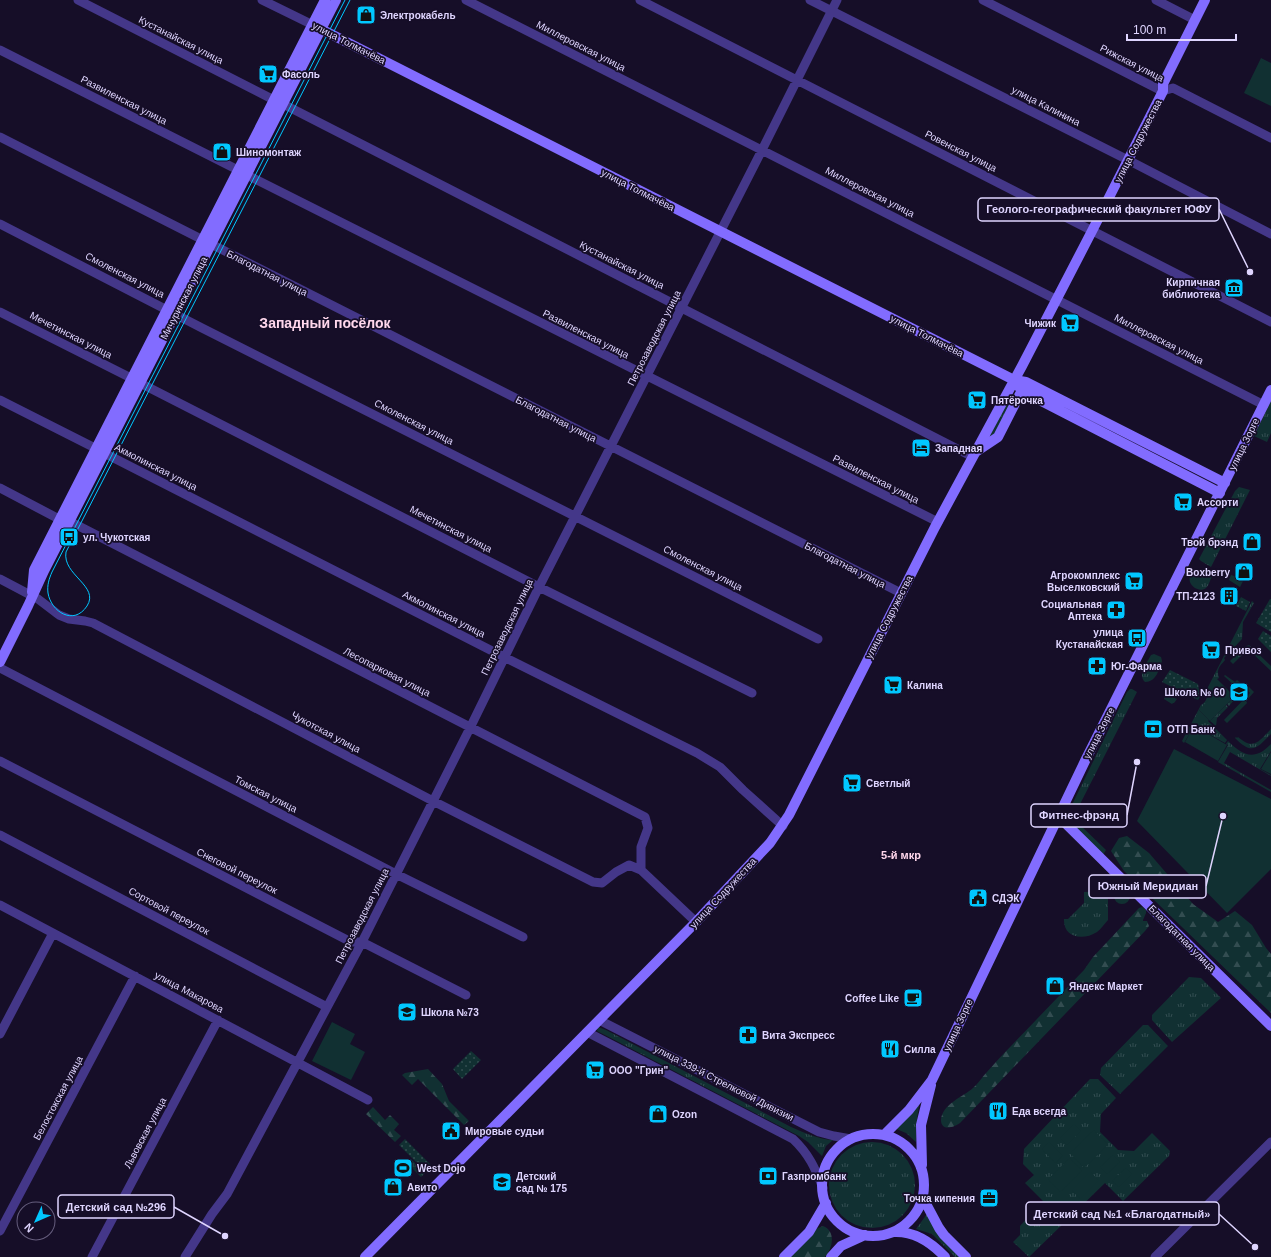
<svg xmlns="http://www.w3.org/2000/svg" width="1271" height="1257" viewBox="0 0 1271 1257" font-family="Arial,sans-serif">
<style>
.grass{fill:url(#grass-tufts)}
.forest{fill:url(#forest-firs)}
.park{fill:url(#park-dots)}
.pitch{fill:#113032}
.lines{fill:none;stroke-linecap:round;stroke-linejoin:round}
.street{stroke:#443789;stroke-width:9}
.secondary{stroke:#826cff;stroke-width:10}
.tram{stroke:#01c7ff;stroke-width:1}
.labels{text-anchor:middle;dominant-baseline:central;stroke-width:3.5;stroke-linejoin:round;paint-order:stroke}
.poi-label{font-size:10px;font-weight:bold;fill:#dfd5ff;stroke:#160e28;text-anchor:start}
.street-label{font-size:10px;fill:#dfd5ff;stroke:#160e28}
.neighbourhood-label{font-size:11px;font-weight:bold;fill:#ffd7ec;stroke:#160e28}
.district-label{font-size:14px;font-weight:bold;fill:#ffd7ec;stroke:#160e28}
.leader{fill:none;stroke:#dfd5ff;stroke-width:1.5}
.callout-dot{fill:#dfd5ff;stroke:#160e28;stroke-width:1.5}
.callout{fill:#160e28;stroke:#dfd5ff;stroke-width:1.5}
.callout-label{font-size:11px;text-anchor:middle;font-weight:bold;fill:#dfd5ff}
</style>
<defs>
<pattern id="grass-tufts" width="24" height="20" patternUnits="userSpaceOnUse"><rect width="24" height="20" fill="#113032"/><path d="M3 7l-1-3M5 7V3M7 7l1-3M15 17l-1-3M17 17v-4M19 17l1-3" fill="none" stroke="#334d51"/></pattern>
<pattern id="forest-firs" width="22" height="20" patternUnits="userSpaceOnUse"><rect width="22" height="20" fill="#113032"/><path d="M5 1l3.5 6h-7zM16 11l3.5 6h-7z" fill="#334d51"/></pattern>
<pattern id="park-dots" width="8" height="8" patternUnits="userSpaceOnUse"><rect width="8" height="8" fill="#113032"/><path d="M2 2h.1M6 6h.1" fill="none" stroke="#334d51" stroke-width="1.8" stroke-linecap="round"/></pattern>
</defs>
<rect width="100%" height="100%" fill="#160e28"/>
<!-- grass -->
<path class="grass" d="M1017 392 999 431 989 437 1009 397Z
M1271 401V433L1267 442 1254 436Z
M1239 487 1250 490 1211 567 1201 561 1199 559 1235 491Z
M1197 569C1202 569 1209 573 1212 576 1210 580 1209 585 1206 588 1198 595 1179 580 1197 569Z
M1231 575 1237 577V578L1243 581 1240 587 1229 580Z
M1252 601 1254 603 1243 622 1242 639 1224 658 1225 660C1220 666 1216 669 1219 678L1217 679 1234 696V700L1229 706 1227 704 1231 700 1199 710 1209 720 1208 721 1227 740 1225 743 1194 726 1184 743 1182 741 1201 705C1207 702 1208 695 1207 689Z
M1249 645 1271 666V671L1248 649 1233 664 1230 661 1244 647Z
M1154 654 1161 657 1162 661C1159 670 1156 682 1145 682 1137 674 1147 663 1151 655Z
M1225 675 1235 682 1237 680 1247 688 1249 687 1254 692 1246 701 1247 703 1227 723 1224 720 1250 693 1240 683 1234 685 1224 676Z
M1130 689H1132L1137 692 1075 814 1078 823 1106 850 1103 855 1067 819V815L1127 692Z
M1166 694 1177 699 1174 703H1173L1172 704 1164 699Z
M1226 705 1228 707 1217 718 1216 726 1210 721Z
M1271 729V734C1256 749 1252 755 1235 738L1236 737 1237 738 1238 737C1254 751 1259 741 1271 729Z
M1228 741C1243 756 1255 761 1271 744V751L1260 769 1271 775V776L1230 752 1224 763 1271 790V792L1218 762 1228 745 1226 744Z
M1114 896a8 8 0 1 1 16 0a8 8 0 1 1-16 0Z
M1108 891V920C1104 924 1101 929 1097 932 1083 941 1063 938 1064 919H1068L1084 903V892Z
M1189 977 1201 978 1221 998 1172 1042 1152 1020V1015Z
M1143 1025H1148L1166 1044 1168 1046 1120 1094 1100 1075 1101 1068Z
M598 1027 606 1030 791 1127C805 1133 818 1139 833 1140L826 1146 822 1156 808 1142 799 1136 603 1034 597 1031Z
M1090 1079H1098L1116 1098 1101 1114 1100 1132 1118 1150 1134 1151 1152 1133 1170 1151 1169 1156 1123 1201 1105 1183 1029 1257 1013 1242 1020 1235V1226L1043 1201 1025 1183 1034 1175 1023 1164 1024 1149Z
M919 1105 916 1127V1142L906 1133 894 1128Z
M829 1185a43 43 0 1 1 86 0a43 43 0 1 1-86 0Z
M411 1159 425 1173 421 1177 407 1163Z
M927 1214 935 1230 959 1257H955L932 1234 916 1229Z"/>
<!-- forest -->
<path class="forest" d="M1127 836 1149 853 1193 904 1218 922 1235 911 1252 925 1266 948 1271 954V1013L1124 871 1111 851 1119 838Z
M1142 907 1146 910V913L1143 920V921H1147L1149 926 1145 931 960 1123C955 1127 941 1132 941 1120 942 1104 963 1097 973 1088 978 1084 982 1077 987 1072 995 1063 1003 1054 1012 1045 1036 1020 1060 995 1084 970L1093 957 1139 908Z
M428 1069 442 1084 449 1101 469 1121 464 1125 418 1079 412 1085 402 1075 405 1073Z
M373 1107 385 1120 390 1115 399 1124 394 1130 401 1136 395 1142 366 1114Z
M823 1226C836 1231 833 1248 825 1257H789L816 1229Z"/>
<!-- park -->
<path class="park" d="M1241 597 1250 602 1246 611 1236 606Z
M1270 599H1271V632L1256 623Z
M1263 631 1271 636V652L1258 639Z
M1170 670 1198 684 1200 697 1198 700 1162 682Z
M471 1051 481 1060 462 1079 453 1069Z
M405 1139 432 1166 426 1172 399 1145Z"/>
<!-- pitch -->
<path class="pitch" d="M1261 58 1271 63V106L1244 93Z
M1219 689 1231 700 1210 721 1199 710Z
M1194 726 1227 745 1218 761 1185 742Z
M1174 749 1271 799V869L1227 913 1137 821Z
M1271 752V774L1261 769Z
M332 1022 355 1034 350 1044 365 1052 351 1080 312 1061Z
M1074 1124 1081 1131 1067 1145 1060 1138Z
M1094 1130 1108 1145 1084 1168 1070 1153Z
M1049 1142 1063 1156 1055 1163 1042 1149Z
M1113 1155 1120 1162 1107 1174 1100 1167Z
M1070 1158 1082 1171 1060 1192 1048 1179Z
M1126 1168 1132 1174 1119 1187 1112 1181Z
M1090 1172 1099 1180 1080 1199 1072 1190Z"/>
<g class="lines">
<!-- street -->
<path class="street" d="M78 0 274 100
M262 0 313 25
M466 0 1264 405
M640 0 1271 322
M810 0 1128 160 1271 234
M983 0 1158 89 1163 91 1173 88 1271 138
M1156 0 1195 20
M0 50 238 170
M283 104 973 457
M0 137 203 240
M247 175 938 522
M0 224 202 328 818 639
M211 244 901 593
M0 312 131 378
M140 383 539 587 752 693
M0 400 95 448
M104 453 504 657 697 753 720 767 743 790 783 826
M0 488 59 519
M69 521 645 817 648 828 641 847V870
M0 579 38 599 59 615 69 619 85 621 93 623 433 801 593 882 602 883 616 872 629 865 641 870 696 922
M0 668 396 874 523 937
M0 761 351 942H362L466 995
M0 835 327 1007
M0 905 368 1100
M599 1020 819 1132 834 1136 851 1139
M587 1032 724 1103 793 1139C809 1154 815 1168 823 1188
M0 1034 53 933
M0 1231 135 976
M92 1257 218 1020
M185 1257 212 1214 227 1194 362 942 470 728 539 587 762 150 837 0
M1155 1257 1271 1142"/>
<!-- secondary -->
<path class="secondary" d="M313 25 1014 380 1026 382 1225 483
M1014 380 1022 391 1220 493
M977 451 998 437 1024 386
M32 592 34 570 325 0
M0 662 28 606 44 571 336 0
M1058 816 1271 1026
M822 1185a51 51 0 1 1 102 0a51 51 0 1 1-102 0Z
M884 1135 909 1110 932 1080 1085 761 1271 390
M922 1165 921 1125 931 1085
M923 1198 939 1228 944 1235 966 1257
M894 1232C915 1231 931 1242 945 1257
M365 1257 696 922 770 843 789 815 935 527 1022 366 1092 231 1163 91V84L1205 0
M784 1257 809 1232 826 1203
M831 1257 841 1246 865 1235"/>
<!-- tram -->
<path class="tram" d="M345 0 52 572C49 579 47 585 48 593 51 612 74 626 87 606 100 586 62 575 66 552L350 0"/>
</g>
<!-- icons -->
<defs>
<g id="shop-square" transform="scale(1)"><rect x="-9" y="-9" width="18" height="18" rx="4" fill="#01c7ff" stroke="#160e28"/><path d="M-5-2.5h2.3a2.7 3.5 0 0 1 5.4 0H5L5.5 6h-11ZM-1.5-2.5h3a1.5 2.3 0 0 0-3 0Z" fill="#111"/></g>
<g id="supermarket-square" transform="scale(1)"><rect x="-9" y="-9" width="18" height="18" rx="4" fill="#01c7ff" stroke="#160e28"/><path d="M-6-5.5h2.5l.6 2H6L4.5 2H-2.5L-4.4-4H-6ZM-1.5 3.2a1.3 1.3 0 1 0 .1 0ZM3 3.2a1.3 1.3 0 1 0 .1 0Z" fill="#111"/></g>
<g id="museum-square" transform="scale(1)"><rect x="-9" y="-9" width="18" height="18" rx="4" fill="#01c7ff" stroke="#160e28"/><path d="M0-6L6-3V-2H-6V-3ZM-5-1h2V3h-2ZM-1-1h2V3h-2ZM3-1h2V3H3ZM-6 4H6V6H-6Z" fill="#111"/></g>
<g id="hotel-square" transform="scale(1)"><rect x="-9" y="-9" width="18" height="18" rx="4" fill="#01c7ff" stroke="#160e28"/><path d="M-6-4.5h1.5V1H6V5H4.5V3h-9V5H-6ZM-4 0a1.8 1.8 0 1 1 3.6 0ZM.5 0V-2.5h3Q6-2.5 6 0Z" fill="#111"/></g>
<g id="bus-square" transform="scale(1)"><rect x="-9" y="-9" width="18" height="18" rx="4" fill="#01c7ff" stroke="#160e28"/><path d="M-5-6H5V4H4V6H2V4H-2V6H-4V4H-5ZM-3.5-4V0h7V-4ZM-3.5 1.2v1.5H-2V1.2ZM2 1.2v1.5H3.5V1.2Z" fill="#111"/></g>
<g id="building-square" transform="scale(1)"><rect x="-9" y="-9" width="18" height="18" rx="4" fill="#01c7ff" stroke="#160e28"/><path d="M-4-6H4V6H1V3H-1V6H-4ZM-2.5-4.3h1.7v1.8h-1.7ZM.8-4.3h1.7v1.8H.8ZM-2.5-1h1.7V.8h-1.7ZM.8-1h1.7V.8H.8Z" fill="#111"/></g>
<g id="pharmacy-square" transform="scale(1)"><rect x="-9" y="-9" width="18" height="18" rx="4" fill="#01c7ff" stroke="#160e28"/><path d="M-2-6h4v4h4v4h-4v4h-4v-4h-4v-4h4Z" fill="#111"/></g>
<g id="school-square" transform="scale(1)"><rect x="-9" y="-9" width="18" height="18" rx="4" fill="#01c7ff" stroke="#160e28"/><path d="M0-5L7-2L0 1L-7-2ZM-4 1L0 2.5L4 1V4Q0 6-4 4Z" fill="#111"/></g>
<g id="bank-square" transform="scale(1)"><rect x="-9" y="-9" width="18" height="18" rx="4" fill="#01c7ff" stroke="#160e28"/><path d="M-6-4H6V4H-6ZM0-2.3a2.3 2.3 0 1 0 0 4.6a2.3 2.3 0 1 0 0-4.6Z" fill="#111"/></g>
<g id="civic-square" transform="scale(1)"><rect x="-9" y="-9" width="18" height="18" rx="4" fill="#01c7ff" stroke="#160e28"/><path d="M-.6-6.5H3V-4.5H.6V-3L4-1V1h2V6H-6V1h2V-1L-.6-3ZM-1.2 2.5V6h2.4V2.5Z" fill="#111"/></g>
<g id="cafe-square" transform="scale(1)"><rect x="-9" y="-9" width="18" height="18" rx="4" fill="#01c7ff" stroke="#160e28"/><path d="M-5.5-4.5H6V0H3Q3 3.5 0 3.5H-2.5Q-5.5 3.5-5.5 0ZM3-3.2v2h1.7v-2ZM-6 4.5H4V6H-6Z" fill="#111"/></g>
<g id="restaurant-square" transform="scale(1)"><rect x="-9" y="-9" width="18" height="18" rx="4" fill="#01c7ff" stroke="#160e28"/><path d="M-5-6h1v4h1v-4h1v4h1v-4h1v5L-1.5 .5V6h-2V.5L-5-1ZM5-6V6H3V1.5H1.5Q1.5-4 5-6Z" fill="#111"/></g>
<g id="stadium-square" transform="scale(1)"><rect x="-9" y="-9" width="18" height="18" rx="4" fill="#01c7ff" stroke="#160e28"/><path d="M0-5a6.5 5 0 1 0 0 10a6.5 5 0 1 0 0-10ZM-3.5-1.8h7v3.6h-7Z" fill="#111"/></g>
<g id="office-square" transform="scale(1)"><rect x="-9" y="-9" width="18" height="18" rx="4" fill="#01c7ff" stroke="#160e28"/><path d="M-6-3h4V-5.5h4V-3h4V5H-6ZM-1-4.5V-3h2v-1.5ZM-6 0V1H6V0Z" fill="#111"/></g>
</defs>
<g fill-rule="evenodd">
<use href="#shop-square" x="366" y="15"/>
<use href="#supermarket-square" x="268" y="74"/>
<use href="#shop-square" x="222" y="152"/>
<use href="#museum-square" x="1234" y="288"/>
<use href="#supermarket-square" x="1070" y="323"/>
<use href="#supermarket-square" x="977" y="400"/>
<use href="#hotel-square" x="921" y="448"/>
<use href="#supermarket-square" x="1183" y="502"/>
<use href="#bus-square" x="69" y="537"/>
<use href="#shop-square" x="1252" y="542"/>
<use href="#shop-square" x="1244" y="572"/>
<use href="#supermarket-square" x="1134" y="581"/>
<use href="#building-square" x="1229" y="596"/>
<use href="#pharmacy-square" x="1116" y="610"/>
<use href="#bus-square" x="1137" y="638"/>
<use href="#supermarket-square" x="1211" y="650"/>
<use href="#pharmacy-square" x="1097" y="666"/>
<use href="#supermarket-square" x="893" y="685"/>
<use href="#school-square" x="1239" y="692"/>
<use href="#bank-square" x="1153" y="729"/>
<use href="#supermarket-square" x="852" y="783"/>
<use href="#civic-square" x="978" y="898"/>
<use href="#shop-square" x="1055" y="986"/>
<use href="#cafe-square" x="913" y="998"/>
<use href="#school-square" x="407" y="1012"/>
<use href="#pharmacy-square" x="748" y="1035"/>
<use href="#restaurant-square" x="890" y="1049"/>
<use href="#supermarket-square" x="595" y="1070"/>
<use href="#restaurant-square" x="998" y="1111"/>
<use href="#shop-square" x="658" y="1114"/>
<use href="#civic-square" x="451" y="1131"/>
<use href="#stadium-square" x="403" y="1168"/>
<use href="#bank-square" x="768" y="1176"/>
<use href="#school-square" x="502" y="1182"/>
<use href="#shop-square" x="393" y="1187"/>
<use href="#office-square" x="989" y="1198"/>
</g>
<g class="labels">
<!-- poi labels -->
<g class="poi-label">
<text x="380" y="15">Электрокабель</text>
<text x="282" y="74">Фасоль</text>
<text x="236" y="152">Шиномонтаж</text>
<text x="1220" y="282" text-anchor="end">Кирпичная<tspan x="1220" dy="12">библиотека</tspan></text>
<text x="1056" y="323" text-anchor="end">Чижик</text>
<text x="991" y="400">Пятёрочка</text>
<text x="935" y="448">Западная</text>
<text x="1197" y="502">Ассорти</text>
<text x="83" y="537">ул. Чукотская</text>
<text x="1238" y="542" text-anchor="end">Твой брэнд</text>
<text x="1230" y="572" text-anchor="end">Boxberry</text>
<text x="1120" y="575" text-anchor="end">Агрокомплекс<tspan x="1120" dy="12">Выселковский</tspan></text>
<text x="1215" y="596" text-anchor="end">ТП-2123</text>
<text x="1102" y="604" text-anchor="end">Социальная<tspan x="1102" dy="12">Аптека</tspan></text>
<text x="1123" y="632" text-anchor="end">улица<tspan x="1123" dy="12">Кустанайская</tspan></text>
<text x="1225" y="650">Привоз</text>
<text x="1111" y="666">Юг-Фарма</text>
<text x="907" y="685">Калина</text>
<text x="1225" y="692" text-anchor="end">Школа № 60</text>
<text x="1167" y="729">ОТП Банк</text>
<text x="866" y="783">Светлый</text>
<text x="992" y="898">СДЭК</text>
<text x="1069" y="986">Яндекс Маркет</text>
<text x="899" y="998" text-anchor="end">Coffee Like</text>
<text x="421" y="1012">Школа №73</text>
<text x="762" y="1035">Вита Экспресс</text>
<text x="904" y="1049">Силла</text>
<text x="609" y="1070">ООО "Грин"</text>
<text x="1012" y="1111">Еда всегда</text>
<text x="672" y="1114">Ozon</text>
<text x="465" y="1131">Мировые судьи</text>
<text x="417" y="1168">West Dojo</text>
<text x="516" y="1176">Детский<tspan x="516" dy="12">сад № 175</tspan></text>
<text x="782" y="1176">Газпромбанк</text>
<text x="407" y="1187">Авито</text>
<text x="975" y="1198" text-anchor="end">Точка кипения</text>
</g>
<!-- street labels -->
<g class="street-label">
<text transform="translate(181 40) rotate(27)">Кустанайская улица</text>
<text transform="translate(349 43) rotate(27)">улица Толмачёва</text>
<text transform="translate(581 46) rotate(27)">Миллеровская улица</text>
<text transform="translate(1132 63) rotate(27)">Рижская улица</text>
<text transform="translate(124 100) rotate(27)">Развиленская улица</text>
<text transform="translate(1046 106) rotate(27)">улица Калинина</text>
<text transform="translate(1138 141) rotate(-63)">улица Содружества</text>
<text transform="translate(961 151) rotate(27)">Ровенская улица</text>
<text transform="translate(638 190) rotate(27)">улица Толмачёва</text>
<text transform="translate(870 192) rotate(27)">Миллеровская улица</text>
<text transform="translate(622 265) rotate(27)">Кустанайская улица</text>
<text transform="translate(267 273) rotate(27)">Благодатная улица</text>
<text transform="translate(125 275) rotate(27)">Смоленская улица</text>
<text transform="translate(184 298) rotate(-63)">Мичуринская улица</text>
<text transform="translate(586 334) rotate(27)">Развиленская улица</text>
<text transform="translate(71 335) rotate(27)">Мечетинская улица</text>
<text transform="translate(927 336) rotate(27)">улица Толмачёва</text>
<text transform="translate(654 338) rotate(-63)">Петрозаводская улица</text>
<text transform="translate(1159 339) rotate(27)">Миллеровская улица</text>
<text transform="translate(556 419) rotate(27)">Благодатная улица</text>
<text transform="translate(414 422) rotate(27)">Смоленская улица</text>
<text transform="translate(1244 444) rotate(-64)">улица Зорге</text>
<text transform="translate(156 467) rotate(27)">Акмолинская улица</text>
<text transform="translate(876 479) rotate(27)">Развиленская улица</text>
<text transform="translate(451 529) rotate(27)">Мечетинская улица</text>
<text transform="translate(845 565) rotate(27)">Благодатная улица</text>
<text transform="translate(703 568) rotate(27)">Смоленская улица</text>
<text transform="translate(444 614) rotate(27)">Акмолинская улица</text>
<text transform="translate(889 617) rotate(-63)">улица Содружества</text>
<text transform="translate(507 627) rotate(-64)">Петрозаводская улица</text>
<text transform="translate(387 672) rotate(27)">Лесопарковая улица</text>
<text transform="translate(326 732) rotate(28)">Чукотская улица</text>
<text transform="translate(1099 733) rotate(-63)">улица Зорге</text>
<text transform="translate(266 794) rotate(27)">Томская улица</text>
<text transform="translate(237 871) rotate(27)">Снеговой переулок</text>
<text transform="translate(723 893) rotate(-47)">улица Содружества</text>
<text transform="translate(169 911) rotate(28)">Сортовой переулок</text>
<text transform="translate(362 916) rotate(-63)">Петрозаводская улица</text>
<text transform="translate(1182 938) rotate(45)">Благодатная улица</text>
<text transform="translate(189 992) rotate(28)">улица Макарова</text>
<text transform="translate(958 1025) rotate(-65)">улица Зорге</text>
<text transform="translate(724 1083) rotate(27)">улица 339-й Стрелковой Дивизии</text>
<text transform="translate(58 1098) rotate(-62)">Белостокская улица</text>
<text transform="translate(145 1133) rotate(-62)">Львовская улица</text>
</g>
<!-- neighbourhood labels -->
<g class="neighbourhood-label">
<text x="901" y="855">5-й мкр</text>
</g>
<!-- district labels -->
<g class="district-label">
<text x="325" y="323">Западный посёлок</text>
</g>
</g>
<!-- callouts -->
<path class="leader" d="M1250 272L1219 209M1137 762L1127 815M1223 816L1206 886M225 1236L174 1207M1255 1247L1219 1214"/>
<g class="callout-dot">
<circle cx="1250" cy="272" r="4"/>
<circle cx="1137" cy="762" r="4"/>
<circle cx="1223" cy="816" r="4"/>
<circle cx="225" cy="1236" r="4"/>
<circle cx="1255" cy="1247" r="4"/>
</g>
<g class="callout">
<rect x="978" y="198" width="241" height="23" rx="4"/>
<rect x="1031" y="804" width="96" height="23" rx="4"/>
<rect x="1089" y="875" width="117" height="23" rx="4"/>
<rect x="58" y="1195" width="116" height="23" rx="4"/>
<rect x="1026" y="1202" width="193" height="23" rx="4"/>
</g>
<g class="callout-label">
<text x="1099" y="213">Геолого-географический факультет ЮФУ</text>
<text x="1079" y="819">Фитнес-фрэнд</text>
<text x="1148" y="890">Южный Меридиан</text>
<text x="116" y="1211">Детский сад №296</text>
<text x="1122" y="1218">Детский сад №1 «Благодатный»</text>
</g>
<!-- north arrow -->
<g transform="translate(36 1221) rotate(225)"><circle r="19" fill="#160e28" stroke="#665e7e"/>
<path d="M0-3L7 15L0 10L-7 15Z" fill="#01c7ff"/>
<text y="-6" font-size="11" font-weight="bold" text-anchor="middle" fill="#dfd5ff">N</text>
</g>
<!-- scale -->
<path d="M1127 34v6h109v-6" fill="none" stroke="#dfd5ff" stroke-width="2"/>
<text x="1133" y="34" font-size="12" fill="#dfd5ff" stroke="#160e28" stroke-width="3" paint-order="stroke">100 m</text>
</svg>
